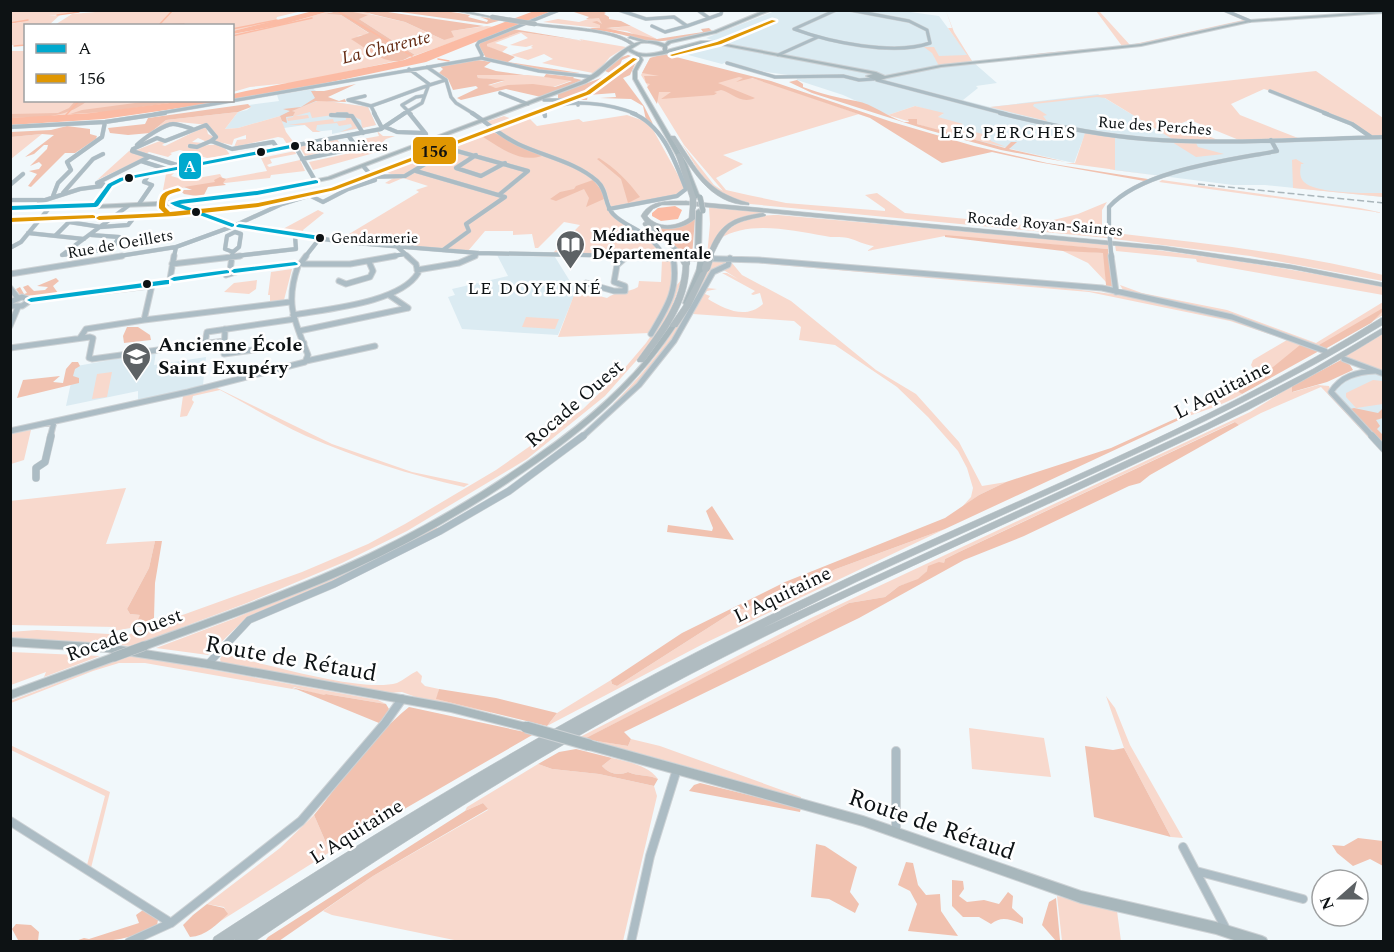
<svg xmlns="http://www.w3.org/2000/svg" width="1394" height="952" font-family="Spectral,serif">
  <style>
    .built { fill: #dbebf2 }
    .green { fill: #f8d9cd }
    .forest { fill: #f1c2b0 }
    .water { fill: #fbbba4 }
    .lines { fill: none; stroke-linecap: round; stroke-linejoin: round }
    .stream { stroke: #fbbba4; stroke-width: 1.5 }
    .minor-far4-casing { stroke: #cdd2d5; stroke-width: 4 }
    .minor-far3-casing { stroke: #cdd2d5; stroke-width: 4.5 }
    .minor-far2-casing { stroke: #cdd2d5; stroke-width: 7 }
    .minor-far1-casing { stroke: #cdd2d5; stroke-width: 8 }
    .minor-casing { stroke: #cdd2d5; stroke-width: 10 }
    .major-casing { stroke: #cdd2d5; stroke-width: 2 }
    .highway-casing { stroke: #cdd2d5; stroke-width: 1 }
    .minor-far4 { stroke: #acbcc4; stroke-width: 3 }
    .minor-far3 { stroke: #acbcc4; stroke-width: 4 }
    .minor-far2 { stroke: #acbcc4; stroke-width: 5 }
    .minor-far1 { stroke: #acbcc4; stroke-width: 7 }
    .minor { stroke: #acbcc4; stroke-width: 8 }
    .major { fill: #a8b7bc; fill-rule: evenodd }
    .highway { fill: #b0bcc1; fill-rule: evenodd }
    .rail { stroke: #aab6bb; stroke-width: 1.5; stroke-dasharray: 7 3; stroke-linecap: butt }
    .minor-bridge-casing { stroke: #cdd2d5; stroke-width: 4.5; stroke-linecap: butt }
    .major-bridge-far3-casing { stroke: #cdd2d5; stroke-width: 6; stroke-linecap: butt }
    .major-bridge-far2-casing { stroke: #cdd2d5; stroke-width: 8; stroke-linecap: butt }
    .major-bridge-far1-casing { stroke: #cdd2d5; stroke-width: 10; stroke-linecap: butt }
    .major-bridge-casing { stroke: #cdd2d5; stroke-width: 13; stroke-linecap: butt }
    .highway-bridge-far2-casing { stroke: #cdd2d5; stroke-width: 5; stroke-linecap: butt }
    .highway-bridge-far1-casing { stroke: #cdd2d5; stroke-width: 7; stroke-linecap: butt }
    .highway-bridge-casing { stroke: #cdd2d5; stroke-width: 9; stroke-linecap: butt }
    .minor-bridge { stroke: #acbcc4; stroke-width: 4 }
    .major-bridge-far3 { stroke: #a8b7bc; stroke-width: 5 }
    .major-bridge-far2 { stroke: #a8b7bc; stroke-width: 7 }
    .major-bridge-far1 { stroke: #a8b7bc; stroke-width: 9 }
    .major-bridge { stroke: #a8b7bc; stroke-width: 11 }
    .highway-bridge-far2 { stroke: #b0bcc1; stroke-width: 4.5 }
    .highway-bridge-far1 { stroke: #b0bcc1; stroke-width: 6 }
    .highway-bridge { stroke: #b0bcc1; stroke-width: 8 }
    .bus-1-casing { stroke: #fff; stroke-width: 5 }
    .bus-2-casing { stroke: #fff; stroke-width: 5 }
    .bus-1 { fill: #00a9ce; fill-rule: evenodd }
    .bus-2 { fill: #e09702; fill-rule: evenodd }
    .bus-dot { fill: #0d1214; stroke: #fff; stroke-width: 2 }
    .labels { text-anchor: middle; stroke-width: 5; stroke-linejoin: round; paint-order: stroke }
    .far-bus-label { font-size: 15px; fill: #0d1214; stroke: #fff; text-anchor: start }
    .far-street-label { font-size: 16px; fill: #0d1214; stroke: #fff }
    .far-poi-label { font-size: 16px; font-weight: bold; fill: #0d1214; stroke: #fff; text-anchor: start }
    .far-water-label { font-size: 18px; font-style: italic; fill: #632911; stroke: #fff }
    .far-neighbourhood-label { font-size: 18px; letter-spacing: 1.5px; fill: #0d1214; stroke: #fff }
    .poi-label { font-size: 20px; font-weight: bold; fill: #0d1214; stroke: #fff; text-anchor: start }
    .street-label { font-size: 20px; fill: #0d1214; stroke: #fff }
    .near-street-label { font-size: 24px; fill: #0d1214; stroke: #fff }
    .line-badge { stroke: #fff; stroke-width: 2 }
    .badge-label { font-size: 16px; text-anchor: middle; font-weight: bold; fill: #fff }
    .pale-badge-label { font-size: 16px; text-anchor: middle; font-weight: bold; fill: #111 }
  </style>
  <rect width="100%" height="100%" fill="#f1f8fb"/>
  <path class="built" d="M896,10L939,16L973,62L997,83L976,86L978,88L963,100L990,107L1098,94L1176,141L1383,138V197L1265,185H1233L1114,170L1085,134L1074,163L979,142L937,117L943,114L915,106L888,115L843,95L797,80L796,76L766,72L727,62L722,64L677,52L696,44L711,43L712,40L706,38L775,11Z
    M313,89L318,92L320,100L368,107L376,125L332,134V130L313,132L305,125L284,128L280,116L238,128L225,129L238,112L247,110L251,107L249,105L279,101L277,95Z
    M497,255L555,257L576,291L558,335L462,329L448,297L455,295L452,289L508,276Z
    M156,352L154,365L206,357L203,385L138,402V391L66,406L72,378L71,367Z
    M1358,371H1375L1383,376V449L1331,392L1335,385Z"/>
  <path class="green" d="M173,10L302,11L277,17L276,20H278L317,11L233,31L232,26H53L72,14L107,11Z
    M11,11H82L48,16L60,15L49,25L26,26L25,46L11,45L10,24L21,22L11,23Z
    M330,11H335L325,14L341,15L370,34L357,36L407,56L415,55L348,12L342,11H367L369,14L405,22L444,40L450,31L487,26L495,27L405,59L299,82L250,87L233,92V34L281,25Z
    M946,11L954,32L972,61L978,62L1043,53L1122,46L1096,11H1099L1130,45L1243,20L1221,11L1247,21L1143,44L939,66L932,53L924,47H934L939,56L967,55L948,28H952Z
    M598,16L606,25H600L611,28L631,26L657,39L642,38L627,31L543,22L558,19L579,22Z
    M520,32L583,41L579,39L626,47L610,57L599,70L593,73L542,63L553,59L544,54L528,60L511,55L533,48L531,47L533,45L526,47L510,45L528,38L521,33L495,43L508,47L501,53L487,46V43Z
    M10,51H25L26,100L185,101L105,112L11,118Z
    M664,54L769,83L859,114L723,155L743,164L716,178L726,190L748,195L786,203L885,211V209L865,195L877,193L905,213L967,219V221L1039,226L1037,224L1078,214L1107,202L1102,210V229L1100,231L1054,227L1106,234L1107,238L750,204L730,199L706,183L682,144L714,185L723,191L684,145L641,75L650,58Z
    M1316,71L1383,118V136L1371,137C1345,117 1294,99 1264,89L1231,104L1240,115L1298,138L1239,140L1190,120L1179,124L1218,140H1174L1105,98L1097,97L1034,104L1033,106L1047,115L1043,116L1047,121L990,107Z
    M482,73L485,75H528L573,80L539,92L526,91L527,86L496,88L487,86L504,81L478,78L477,75Z
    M320,100L368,107L376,125L362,128L361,120L347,113L312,118L310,112L295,116L308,115L309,118L288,121L287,118L293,117L294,112L291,111Z
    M915,106L944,113L938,117L963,124L958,128L987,135L991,141L1006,147L949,134L888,115Z
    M238,112L225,129L238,128L280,116L286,132L295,144L280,147L279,145L287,144L283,138L278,137L234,147L237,140L246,139V135L234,139L232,145L214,141L218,137L212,134L209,125L178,122L148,135L166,120Z
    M345,114L355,119L359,128L340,132L352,127L351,124L339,126L337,123L317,125L316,130L321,132H313L305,125H288L333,119L334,122L346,120Z
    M627,115L647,122L651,126L683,184L684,189C683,190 676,195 676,195C670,198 617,207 611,207L605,188L590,175L518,143L486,122L504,116L515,120L528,117L537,126L579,119L583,122Z
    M206,126L208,134L214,137L207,142L198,138L192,142L203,143L198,146L191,144L187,146C203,150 220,136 230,155L207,158L180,150L170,153L172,154L168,157L149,152L144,155L134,151L160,141L165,143L162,145L165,146Z
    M488,128C519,152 563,155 592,179C606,191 602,207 615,218C630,231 652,237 662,255L552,254L580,225L564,222L538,248H535L532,234L513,235V231H485L468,251L343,242L339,240L419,192L416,190L428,186L403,178L389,184L385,183L397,176L382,171L409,158L413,159Z
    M377,131L383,136H395L386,139L377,147L381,151L313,170L309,162L364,150L368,147L363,142L357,140L379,136Z
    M1085,133L1115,138V170L1161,176L1065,163H1075Z
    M42,134L11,159V137Z
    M337,139L343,149L305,156L299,146Z
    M1172,142L1196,143L1198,147L1224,154L1196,157Z
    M129,151L146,157L97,180Z
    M295,151L296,154L270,159L272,163L267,165L269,167L300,160L305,171L271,175L270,178L163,190L166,174L174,173L171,176L186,180L220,174L223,179L267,171L261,158Z
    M1296,159L1304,164H1301C1300,171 1299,177 1304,182C1316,194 1366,193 1383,193V197L1293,188L1292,160Z
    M1162,180L1360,208L1383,213L1159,182Z
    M709,207L761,212L762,213C747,219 728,218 718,234C713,241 711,250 707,256L710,224Z
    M318,210L324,213L303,230L304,234L281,230Z
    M778,215L1108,244V249L945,236L867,251L874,246C864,245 857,240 848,238C840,236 832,238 825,236C790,230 749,220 719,239C736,219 753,215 778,215Z
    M1113,231L1115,233C1201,243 1291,252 1383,275V281L1250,256L1114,239Z
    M1115,245C1205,256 1295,268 1383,287V295L1197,262L1196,259L1116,251Z
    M1065,250L1104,253L1106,282L1088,263L1063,251Z
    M711,259L725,260L728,263L713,270L676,334L658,359L621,401L613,404C659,358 685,319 711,259Z
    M662,260H670C679,286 663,312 649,333L558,337L576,290L607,298C616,291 628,293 638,287L639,281L661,282Z
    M734,261L1042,285L1128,296L1225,316L1318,350L1267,372L1238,391L1242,394C1223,405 1202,411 1181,419L1177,418L1220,399L1257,375L1251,365L1253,360L1287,340L1230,321L1089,292Z
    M732,263L742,275L791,301L876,370L916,394L959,442L982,486L1006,482L979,495L962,507L971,497L973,488L967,468L958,451L928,417L897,387L835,345L799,340L801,327L794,321L693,314L707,288L717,289L707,291L705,294L710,296L708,299C725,309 745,320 763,304L760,293L753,295L751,294L755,291L722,273H716H727L738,279L722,269Z
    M292,269L284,300L270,301V295H268L271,272Z
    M682,279L668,318L651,344L605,396L527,459L407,531L342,563L247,603L132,646L11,638L10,632L37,630L127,635L302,572L368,544L405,524L496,470L583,409L623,370L646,343L663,318L671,303L676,286Z
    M257,280L256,289L249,294L224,292L234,283Z
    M1120,285L1142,293L1227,310L1316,343L1383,302V315L1325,349L1232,315L1123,290Z
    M526,317L559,319L555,329L522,327Z
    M1383,334V373L1344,357L1345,356Z
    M112,372L107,397L92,399L97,374Z
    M1373,380L1383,381V404L1356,408L1346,397V393Z
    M1318,385L1329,386L1332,395L1383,450V453L1321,387L1261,413L1239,425L1235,422L1232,423L959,552L945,559L944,563L927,571L918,580L899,586L885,597L849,603L596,733L584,739L580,737L811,618L1250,412L1292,386L1293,392Z
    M217,388L332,444L412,472L469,484L464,487C410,475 357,458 306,436C277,423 249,405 220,390L193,396L192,400L194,402L187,416L180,417L183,396Z
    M31,430L24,460L11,464V434Z
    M126,488L106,544L155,541L149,568L127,609L130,614L140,615L150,621L183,610L147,625L114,631L116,627L11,625L10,501Z
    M437,527L438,529L318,589L245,619L208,655L156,648L233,619L376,557Z
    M945,529L703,644L547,726L557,713L611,680L612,684L617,686L736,610L745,609L777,591L798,588L836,569Z
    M11,652L100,656L44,677L46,672L11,685Z
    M223,654C263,663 361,693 397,683C404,680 410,674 417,671L422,676L421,682L425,686L439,689L437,699L494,713L416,697L402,692L388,693L221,663L220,659Z
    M131,655L378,700L386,704L326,694L324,696L294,687L292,688L298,690L145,663H119L93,671L11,703L10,701Z
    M1106,696L1115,708L1130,745L1183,838L1171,837L1124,748Z
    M969,728L1044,738L1051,777L972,769Z
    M631,739L660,746L801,797V800L718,775L598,742V741L628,746Z
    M10,745L110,792L91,868L87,865L105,796L11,750Z
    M612,758C628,762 648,765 658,779C648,774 639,777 628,772C619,776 609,774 602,766Z
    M538,764L552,769L599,774L654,786L657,796L623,941H459L332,915L323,911L373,876L488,810L483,803L465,811L467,807Z
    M314,815L330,852L219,922L227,913L224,907L207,904L280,848Z
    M1057,896L1117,911L1121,941H1062Z"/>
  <path class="forest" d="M343,10L368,15L359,19L415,55C407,56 407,60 399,61C382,63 366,48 351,39L369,33L341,15L324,14Z
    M359,11H381L484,26L451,31L454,37L444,40L405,22Z
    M393,11C419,11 445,9 470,15L468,17L487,22L488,20L480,17L502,20L487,24Z
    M571,11H602L606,13L604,14L609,17V19L621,21L631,26L606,28L657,39L703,32L701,29L709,28L712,31C694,37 661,44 643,40C623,35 609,31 588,28H600V25L592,22L597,21L602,24L599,18L586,19L589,17Z
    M513,29L584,41L520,32L487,44V46L515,57L508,62L580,73L546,72L486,58L479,46L480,43Z
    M664,54L771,81L892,122L974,146L1047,163L1154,180L1150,182L1038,162L992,152L942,163L870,118L752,78L736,82L743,78L739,77L718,83L755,98C740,105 730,91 721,90L714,92L717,93L714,95L661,99L671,92H659L657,104L647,87L650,84L646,83L644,76H659L642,73L650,58Z
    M628,55L631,56L622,60L620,65L631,59L636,62L630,75L623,78L644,106L653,124L646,120L643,106L631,99L600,98L616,97L615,93L588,95L587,100H558V94L560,93L612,74L605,71L616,59Z
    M478,60L491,62L484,67L496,71L524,75H477L478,78L505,80L488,85L496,88L508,85L533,84L555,87L572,81L544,77L546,74L574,77L573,78L582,80L541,97L506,89L461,100L457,98L478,88L476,86L453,90L448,79L439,73L443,69L438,65Z
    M797,80L803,84V87C822,94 838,98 856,101C873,104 888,117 904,122H909L908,119H917V124L1005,148L1011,142H1017L1009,149L1066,162L1001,150L928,130L812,93L789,82Z
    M356,84L328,97L339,101L345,99L346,102L316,101L292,111L295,112L293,116L286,117L287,123L282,121L280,116L290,111L283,109L301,107L315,98L311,91H324Z
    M75,101H87C65,119 38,117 11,118L10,114L58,113L69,108Z
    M150,101H185L105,112L70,114L82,110Z
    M248,104L251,107L238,112L166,120L150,133L128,135L110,133L108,128L145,124L148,118Z
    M67,126L90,129V134L97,136L96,139L75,153H65L31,187L28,186L37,174L29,171L39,169L42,165L39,162L30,166L47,149L48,145H44L34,154L25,157L54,135L42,134L11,137V132L51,130Z
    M491,131L542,156C520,163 502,149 483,137Z
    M599,158C615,168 628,181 640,197L628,203L621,179L597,159Z
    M220,177L226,179L223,183L226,185L208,187L203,197L184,194L180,190H192L184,187L215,182L214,180Z
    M593,180L604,193V199L586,207L589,198L584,189L556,201L550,199L560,192L574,189L576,186Z
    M695,219L692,256H684L646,222L664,227Z
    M945,235L1108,249L1112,286L1086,285H1106L1103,253L1063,251L945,237Z
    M56,278L59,281L53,286L58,293C45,300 33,295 20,295L16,289L20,287L24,294L27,293L23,287L28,285L34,291L45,290L48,287L37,286Z
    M1383,308V311L1371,323L1325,349L1319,345Z
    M127,327H138L150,335L151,340L124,343L123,336Z
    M1300,345L1319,351L1242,394L1237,391L1267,372Z
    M1341,360L1350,365L1353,370L1327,382L1292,392V386Z
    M72,362H78L80,366L75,369L73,376L79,378V383L17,398L23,380L60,376L53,382L63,383L66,369Z
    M1354,408L1378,413L1383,408V418L1376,420L1380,426L1377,429L1383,435V444L1350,409Z
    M1177,418L1181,419L945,529L836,569L798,588L777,591L745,609L736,610L617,686L612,684L611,680L682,633L785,582L945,518L979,495L1006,482L1111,448Z
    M1235,422L1239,425L1150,475L1140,483L1129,486L1024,536L964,560L859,618L624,732L631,739L628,746L584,739L849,603L885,597L899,586L918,579L927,571L928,566L939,562L944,563L945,559L959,552Z
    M712,506L734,540L667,532L668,525L712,531L713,528L706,511Z
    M155,541H162L155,583L154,618L140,627L137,622L140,615L130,614L127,609L149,568Z
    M291,687L324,695L326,694L386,704L389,709L385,718L379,723Z
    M439,689L496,698L557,713L547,726L436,699Z
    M409,707L534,734L330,852L314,815C344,778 372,737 409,707Z
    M1085,746L1113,750L1124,748L1171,837L1094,817Z
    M576,749L612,758L602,766C609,774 619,776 628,772C639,777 648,774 658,779L654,786L599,774L552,769L538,764L559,752Z
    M700,783L801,808L800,812L689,791L694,785Z
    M483,803L488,809L373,876L279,941H265L268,937L465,811Z
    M1358,838L1383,841V866L1370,859L1353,866L1337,853L1332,845L1344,846Z
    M816,844L825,846L857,867L850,892L859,904L855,913L829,899L811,897Z
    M906,862L913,863L918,885L926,895L940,894L941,911L958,936L908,931L917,904L910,891L898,885Z
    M952,880L963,881L964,889L959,896L967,902L984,900L999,904L1008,892L1013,896L1012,908L1023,918V924C1011,920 1002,915 991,924L979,917H963L952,906Z
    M1056,898L1060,940L1059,941H1056L1042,925L1049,902Z
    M207,904L224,908L228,914C217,924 206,936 190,937L183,925L193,915Z
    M143,910L158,920L157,925C128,942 106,941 73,942L84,938L89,939L139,923L136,915Z
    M16,924L31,925L39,932L38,941H16L18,940L12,929Z"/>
  <path class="water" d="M317,10L330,11L281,25L233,34V31Z
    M534,11H552L426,62L298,89L233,100V94L246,91L404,60Z
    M185,101H228L104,119L11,125L10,118L91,113Z
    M675,206L682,210L678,219L661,221L652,216V213L658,208Z"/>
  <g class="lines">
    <path class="stream" d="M336,10L412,56
      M57,15L79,12
      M10,23L28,20
      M158,25L184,24
      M159,25L173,10
      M232,29L277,20
      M592,29L618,32
      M232,36L312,18
      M14,46L26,45
      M438,59L449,61
      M66,115L80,100"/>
    <defs>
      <path id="minor-far4" d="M619,10L646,19L674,17L687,26L665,32L652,26
        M836,10L794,29C829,42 894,56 930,43L927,30L909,21L850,10
        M1224,10L1250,21
        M699,11L709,18
        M687,26L721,14L722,10
        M778,55L818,37
        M481,58L482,55L477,45L479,42L559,10
        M727,63L775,77L843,76L859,80L874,79
        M427,67L446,80L451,97L456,103L474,114
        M409,69L429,84
        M877,80L1006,114
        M1270,91L1328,114
        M500,93L528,104
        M365,96L348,100L371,106L375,114
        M544,100H577L578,105
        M371,106C396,98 420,87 446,80
        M155,114L481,58L539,71L593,77
        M337,114H347
        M403,114L408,111L402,105L416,97L423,96
        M411,114L408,111L422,103L429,84
        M545,114L544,111C569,97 611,104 636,114"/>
      <path id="minor-far3" d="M374,113L382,128
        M409,113L426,134V143
        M472,113C488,123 499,135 518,144C543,156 576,162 597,181C608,191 604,204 613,214C623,225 640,229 651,240C657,245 662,252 666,257
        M544,113L545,116
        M1000,113C1048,125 1096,135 1145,139C1224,145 1304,139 1384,137
        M1324,113L1352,124L1371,137
        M331,115L352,116L363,133
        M10,127L105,122L165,113
        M385,127L397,132L424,133
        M137,145C144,138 165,124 173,124C179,124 186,127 192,129
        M190,146L197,147L211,141L232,149L273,142L278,149
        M295,146L316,182
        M133,149L157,138L165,141L206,125L216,137L211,141
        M133,149L132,151L180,166
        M476,155L456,168L481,176L505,163
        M302,159L357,148L348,135
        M141,161L166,169
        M214,161L381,129L405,113
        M416,171L505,197L466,224L469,231L443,250
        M369,177L405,176L435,158L457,151L528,171L500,194
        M103,184L97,183L149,157
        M10,185L23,174
        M63,193L93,159L103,154
        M309,195L323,202L348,189L375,180
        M53,196L58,183L71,170L67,162L102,137L105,122
        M10,200H43
        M39,202L80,189L110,185
        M139,204L152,185L144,182L149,174
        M176,204L232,225
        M96,205L110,185L122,179L215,160
        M609,209L677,196L686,189C675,161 663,125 632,113
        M238,224L282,204L369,177L370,174L364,167
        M239,226L343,242L478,253L679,257
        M1109,229V207C1142,170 1230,160 1277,151L1271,140
        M28,233L84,239
        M91,235L119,237L111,251
        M55,236L69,222L101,227L128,225L132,220
        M395,245L409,257
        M10,248L21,242L50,207
        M111,249L62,255L128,206
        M233,252L225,249L227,236L235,232
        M1111,252L1112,257
        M113,257L176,247L231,227
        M174,257L176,247
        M227,257L296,249L295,236L298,235
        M232,257L233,252L239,247L241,234L235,232
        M305,257L320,238
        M387,257L405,254
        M473,257L478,253"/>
      <path id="minor-far2" d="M620,256L679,257
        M665,256L667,258
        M1111,256L1116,292
        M686,258L759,260L1102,288L1232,317L1325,351
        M301,263L306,256
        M172,264L240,256
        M303,264H350L395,256
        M417,270L459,263L475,256
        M228,271L236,272L226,275Z
        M230,271L232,256
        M234,271L295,264
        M10,274L122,256
        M170,279L174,256
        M174,279L227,272
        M339,281L346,284L370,277L373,271L369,262
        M586,283L614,291H625V286L614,282L617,265L625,258
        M149,285L166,282
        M10,288L18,298
        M389,295L408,308
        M31,300L149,286
        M10,302L22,297L31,300L22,306H10
        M293,315C326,309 400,303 418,273L416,264L407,256
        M144,320L290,302
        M10,326L18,307
        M225,329L224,354L304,343
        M299,331L408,308
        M651,334C667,307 679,290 673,257
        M80,338L86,329L144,320L152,285
        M205,343L207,332L295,319
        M10,348L90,337L93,338L89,358L92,359L224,341
        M1344,359L1384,374
        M306,361L375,346
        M10,431L188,392L305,362L308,355C294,320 285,303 298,266
        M50,438L54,422
        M581,438L639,385L674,341L713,272L728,265L730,258
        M1374,438L1331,392C1341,376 1357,372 1375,371"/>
      <path id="minor-far1" d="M1372,436L1384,449
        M36,478V468L45,462L51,436
        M208,664L249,620L334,584L440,531L509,491L583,436"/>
      <path id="minor" d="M896,751V833
        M10,821L171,923
        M1183,847L1227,931
        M1196,871L1303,899
        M129,942L171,923L301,821L385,723L402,699
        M631,942L650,856L677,769"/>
      <path id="major" d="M765,10H772L716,33L671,43L667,46V50L701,41H710L876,72L885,76L941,65L1141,44L1250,20L1384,11V13L1250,22L1141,46L941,67L887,78L877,81L866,76L873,74L710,43C687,45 665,58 641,56L643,60L637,71V79L687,164L700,197L697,199L694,197L681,164L633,79V71L639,60L636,55L628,51L598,76L586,83L331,179L257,195L173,205L98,208L95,206L10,210V206L93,203L96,205L176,201L257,191L328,177L582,81C612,65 628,30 665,44L668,41L714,31ZM641,43C649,42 656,44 663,47V51C651,54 641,56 631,49Z
        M699,209L702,211L701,254L698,256L695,254L696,211Z
        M700,267L703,269L689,303L688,304H684L683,303L697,269Z
        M677,318L680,320C639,384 588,428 525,471C469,510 409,544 347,572C282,601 214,624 147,649L144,650L141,649L139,646L141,643C207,619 275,596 340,567C402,540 462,506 518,468C565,437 610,402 646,359C656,346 665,332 675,319Z
        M10,638L107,644L208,660L451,704L526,723L530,724L531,727L530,730L526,731L451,712L208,668L107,652L10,646Z
        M114,653L117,654L119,657L117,660L10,699V691Z
        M589,740L863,816L1081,891L1216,922L1262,936L1266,938L1268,942H1240L1216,934L1081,903L863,826L589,750L585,748L584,745L585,742Z"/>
      <path id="highway" d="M450,10H462L494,17L492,18Z
        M535,23C561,27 616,27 635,44L631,45C610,29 560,30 533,25Z
        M630,36L648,41V42L646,43L628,38Z
        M671,136H675C699,171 705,191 749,203V205C709,205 690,166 670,137Z
        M679,153L682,155L696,198L695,199L690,198L676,155Z
        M686,201L1163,246L1292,265L1384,283V287L1292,269L1163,250L695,206V219C683,229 667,231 652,226L683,253L684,254L681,256L643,225V223L645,222L641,216C650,199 669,201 686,201ZM662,205H692L690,207L689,218C676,227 658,229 647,216L653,209Z
        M763,213L766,215L765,216C731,223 728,224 713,255H709L708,254C719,224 732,217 763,213Z
        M686,261L689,263C690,302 666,332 644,362H638L637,360C659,330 682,302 683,263Z
        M706,266L709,268L691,306L677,327H671L670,325L683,306L703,268Z
        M1381,318H1384V324C1293,380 1197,426 1101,470C1019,508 937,544 856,582L763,628L1206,424L1313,369L1384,327V333C1339,361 1294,386 1248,410C1071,497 889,572 714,662C554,744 403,841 254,942H234L235,939L232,942H212L214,937C406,812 601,695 808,597C999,505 1201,431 1381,318Z"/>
    </defs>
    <use href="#minor-far4" class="minor-far4-casing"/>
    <use href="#minor-far3" class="minor-far3-casing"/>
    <use href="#minor-far2" class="minor-far2-casing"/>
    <use href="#minor-far1" class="minor-far1-casing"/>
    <use href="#minor" class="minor-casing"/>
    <use href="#major" class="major-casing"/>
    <use href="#highway" class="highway-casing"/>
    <use href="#minor-far4" class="minor-far4"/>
    <use href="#minor-far3" class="minor-far3"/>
    <use href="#minor-far2" class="minor-far2"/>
    <use href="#minor-far1" class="minor-far1"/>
    <use href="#minor" class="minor"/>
    <use href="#major" class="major"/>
    <use href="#highway" class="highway"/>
    <path class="rail" d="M1198,184L1384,203"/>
    <defs>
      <path id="minor-bridge" d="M1109,229L1111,252"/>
      <path id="major-bridge-far3" d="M700,197L703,211
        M702,257V254"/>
      <path id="major-bridge-far2" d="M700,269L702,256"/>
      <path id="major-bridge-far1" d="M114,657L144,646"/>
      <path id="major-bridge" d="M526,727L589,745"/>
      <path id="highway-bridge-far2" d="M492,17L535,24"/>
      <path id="highway-bridge-far1" d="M693,198V207
        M681,254L683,257
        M710,257L711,254"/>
      <path id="highway-bridge" d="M682,256L686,263
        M706,268L710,256"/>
    </defs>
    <use href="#minor-bridge" class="minor-bridge-casing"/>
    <use href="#major-bridge-far3" class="major-bridge-far3-casing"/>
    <use href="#major-bridge-far2" class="major-bridge-far2-casing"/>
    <use href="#major-bridge-far1" class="major-bridge-far1-casing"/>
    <use href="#major-bridge" class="major-bridge-casing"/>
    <use href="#highway-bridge-far2" class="highway-bridge-far2-casing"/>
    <use href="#highway-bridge-far1" class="highway-bridge-far1-casing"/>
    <use href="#highway-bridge" class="highway-bridge-casing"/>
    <use href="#minor-bridge" class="minor-bridge"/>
    <use href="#major-bridge-far3" class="major-bridge-far3"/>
    <use href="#major-bridge-far2" class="major-bridge-far2"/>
    <use href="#major-bridge-far1" class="major-bridge-far1"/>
    <use href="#major-bridge" class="major-bridge"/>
    <use href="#highway-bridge-far2" class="highway-bridge-far2"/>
    <use href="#highway-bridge-far1" class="highway-bridge-far1"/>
    <use href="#highway-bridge" class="highway-bridge"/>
    <defs>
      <path id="bus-1" d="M295,144L298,146L297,147L124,180L112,186L98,206L96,207L10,210V206L94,203L108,184L120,178Z
        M316,180L318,181V183L257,195L180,204L234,224V226L232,227L175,206L170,203L180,200L257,191Z
        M239,224L320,236L323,238L320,240L237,227L236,226Z
        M295,262L298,264L297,265L234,273L231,271L234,269Z
        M227,270L229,271V273L174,281L170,279L174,277Z
        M166,280H169V284L31,302L27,300L31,298Z"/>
      <path id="bus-2" d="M772,20L776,21L721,44L672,56L670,55L717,42Z
        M633,58L637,59L590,94L335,190L258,207L175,216L99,220L96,218L99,216L164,213L159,208C159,192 164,192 178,188L181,190L180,191C169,194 165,194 165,207L170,212L258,203L331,188L586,92Z
        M93,215L95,216V218L10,222V218Z"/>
    </defs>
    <use href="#bus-1" class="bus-1-casing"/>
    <use href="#bus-2" class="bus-2-casing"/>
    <use href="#bus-1" class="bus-1"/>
    <use href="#bus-2" class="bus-2"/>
  </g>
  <defs>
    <symbol id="library-pin" viewBox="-11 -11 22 30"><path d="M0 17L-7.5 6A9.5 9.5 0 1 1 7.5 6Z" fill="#5d6265" stroke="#fff"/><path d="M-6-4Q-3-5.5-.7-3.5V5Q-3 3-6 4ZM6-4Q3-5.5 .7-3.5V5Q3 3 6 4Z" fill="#fff"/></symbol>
    <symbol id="school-pin" viewBox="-11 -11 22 30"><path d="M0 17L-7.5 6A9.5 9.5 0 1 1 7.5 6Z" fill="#5d6265" stroke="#fff"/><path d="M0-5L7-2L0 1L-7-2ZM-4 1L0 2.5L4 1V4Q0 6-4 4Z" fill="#fff"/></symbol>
  </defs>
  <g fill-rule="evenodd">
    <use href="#library-pin" x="554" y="228" width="33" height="45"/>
    <use href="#school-pin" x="120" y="340" width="33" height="45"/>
  </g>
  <g class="bus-dot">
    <circle cx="295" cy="146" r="5"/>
    <circle cx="261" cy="152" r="5"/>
    <circle cx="129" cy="178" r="5"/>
    <circle cx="196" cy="212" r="5"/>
    <circle cx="320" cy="238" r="5"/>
    <circle cx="147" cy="284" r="5"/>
  </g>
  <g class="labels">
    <g class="far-bus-label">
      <text x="306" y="151">Rabannières</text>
      <text x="331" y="243">Gendarmerie</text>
    </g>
    <g class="far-street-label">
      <text transform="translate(1155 125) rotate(4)" y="6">Rue des Perches</text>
      <text transform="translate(1045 223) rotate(5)" y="6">Rocade Royan-Saintes</text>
      <text transform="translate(120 243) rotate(-10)" y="6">Rue de Oeillets</text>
    </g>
    <g class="far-poi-label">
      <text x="592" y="241">Médiathèque<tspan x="592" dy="18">Départementale</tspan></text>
    </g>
    <g class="far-water-label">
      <text transform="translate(386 47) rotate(-14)" y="6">La Charente</text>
    </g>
    <g class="far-neighbourhood-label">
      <text x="1008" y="138">LES PERCHES</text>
      <text x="535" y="294">LE DOYENNÉ</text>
    </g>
    <g class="poi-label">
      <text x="158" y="351">Ancienne École<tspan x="158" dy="23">Saint Exupéry</tspan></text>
    </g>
    <g class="street-label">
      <text transform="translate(1222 389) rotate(-27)" y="7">L'Aquitaine</text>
      <text transform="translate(574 403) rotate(-41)" y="7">Rocade Ouest</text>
      <text transform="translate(782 594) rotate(-26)" y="7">L'Aquitaine</text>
      <text transform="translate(124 634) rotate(-20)" y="7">Rocade Ouest</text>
      <text transform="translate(356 831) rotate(-32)" y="7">L'Aquitaine</text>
    </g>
    <g class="near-street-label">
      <text transform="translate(291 658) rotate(10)" y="8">Route de Rétaud</text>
      <text transform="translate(932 824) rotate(19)" y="8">Route de Rétaud</text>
    </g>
  </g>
  <g class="line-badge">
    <rect x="412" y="136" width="45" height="29" rx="6" fill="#e09702"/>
    <rect x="178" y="152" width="24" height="28" rx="6" fill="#00a9ce"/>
  </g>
  <g class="badge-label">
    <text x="190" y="172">A</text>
  </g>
  <g class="pale-badge-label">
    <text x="434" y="157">156</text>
  </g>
  <rect width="1394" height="952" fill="none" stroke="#0d1214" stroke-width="24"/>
  <rect x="24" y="24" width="210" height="78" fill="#ffffff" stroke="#9ea0a1" stroke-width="1.5"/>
  <rect x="36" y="44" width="30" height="9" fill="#00a9ce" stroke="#9ea0a1" stroke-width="1.5"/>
  <text x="78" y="54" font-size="18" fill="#0d1214">A</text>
  <rect x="36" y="74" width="30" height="9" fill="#e09702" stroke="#9ea0a1" stroke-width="1.5"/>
  <text x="78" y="84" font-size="18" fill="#0d1214">156</text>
  <g transform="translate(1340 898) rotate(249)"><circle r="28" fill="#ffffff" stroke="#9ea0a1" stroke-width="1.5"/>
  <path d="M0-4.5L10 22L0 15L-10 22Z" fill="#5d6265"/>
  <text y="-9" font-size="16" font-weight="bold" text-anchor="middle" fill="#0d1214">N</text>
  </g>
</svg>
